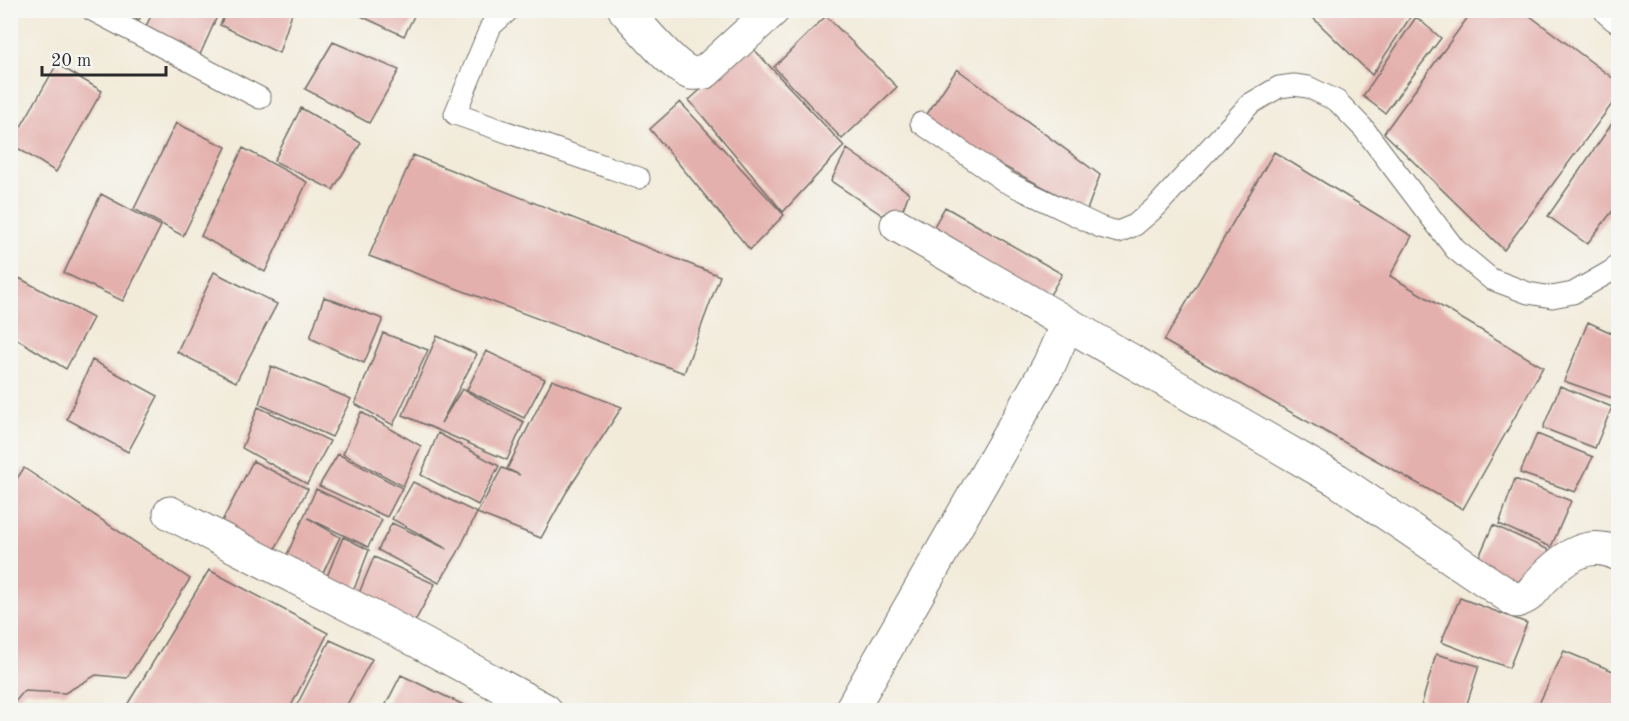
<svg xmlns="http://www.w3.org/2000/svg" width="1629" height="721" font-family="'Old Standard TT',serif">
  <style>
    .building { fill: #e4b0ad }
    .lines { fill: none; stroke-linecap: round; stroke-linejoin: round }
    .lane-casing { stroke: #716e68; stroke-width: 23 }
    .street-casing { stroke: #716e68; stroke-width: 35 }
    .lane { stroke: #fff; stroke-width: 21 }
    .street { stroke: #fff; stroke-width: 33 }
  </style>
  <rect width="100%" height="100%" fill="#f6f6f2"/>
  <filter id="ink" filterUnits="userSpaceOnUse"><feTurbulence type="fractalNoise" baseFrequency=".0167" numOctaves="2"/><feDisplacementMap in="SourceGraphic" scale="12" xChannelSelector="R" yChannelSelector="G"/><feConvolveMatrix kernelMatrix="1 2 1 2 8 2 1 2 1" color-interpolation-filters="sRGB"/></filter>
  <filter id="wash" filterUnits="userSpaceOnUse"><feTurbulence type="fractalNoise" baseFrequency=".008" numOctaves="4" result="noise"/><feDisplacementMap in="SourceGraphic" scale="24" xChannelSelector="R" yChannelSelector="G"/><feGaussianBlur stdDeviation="1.35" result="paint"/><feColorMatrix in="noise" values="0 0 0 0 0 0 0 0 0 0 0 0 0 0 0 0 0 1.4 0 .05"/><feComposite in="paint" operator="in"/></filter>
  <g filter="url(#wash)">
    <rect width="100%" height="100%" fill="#f2ebda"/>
    <g id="blocks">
      <path class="building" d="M120,10H144L139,20Z
        M154,10H220L199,57L145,28Z
        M227,10H293L279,53L220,25Z
        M348,10H417L404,36Z
        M1305,10H1415L1372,75Z
        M1473,10H1522L1618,82V96L1504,250L1384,133Z
        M826,16L897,87L842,139L774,67Z
        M1416,17L1441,38L1385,113L1363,96Z
        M333,42L399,70L369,123L305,89Z
        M750,45L844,146L783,212L689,100Z
        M57,64L102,91L56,172L11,144Z
        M957,69L1100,175L1087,210L921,123Z
        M680,102L784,215L750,250L650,129Z
        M301,108L361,143L333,190L274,161Z
        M1618,115V204L1587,244L1548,216Z
        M176,123L226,147L183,236L134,209Z
        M243,148L307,182L265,272L201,236Z
        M847,149L909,193L897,225L831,181Z
        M1274,152L1412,236L1390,276L1543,367L1463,509L1164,341Z
        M413,155L720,276L684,373L369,256Z
        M101,194L161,226L123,301L64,273Z
        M945,207L1062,274L1043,307L928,237Z
        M10,267L17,271L10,282Z
        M214,272L277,304L236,382L177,352Z
        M19,278L93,318L66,369L10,335V297Z
        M324,297L383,319L364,363L310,338Z
        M1588,322L1618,336V400L1564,381Z
        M383,333L428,350L393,425L355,404Z
        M437,336L477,354L441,423L462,389L524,422L507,460L403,415Z
        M486,351L545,379L524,418L467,390Z
        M92,360L158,396L128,452L67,419Z
        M271,366L351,399L332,437L259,404Z
        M552,380L622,407L566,493L541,538L477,513L457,554L439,583L378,550L392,523L447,549L392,519L413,482L477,513L502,468L520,475L507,469Z
        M1560,386L1612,407L1595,448L1543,428Z
        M258,407L330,441L307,484L242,448Z
        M361,412L421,446L403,486L343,454Z
        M438,433L499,466L478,505L421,475Z
        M1537,434L1593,457L1575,492L1520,473Z
        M338,454L402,488L387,517L319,486Z
        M253,461L308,489L271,556L219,527Z
        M24,468L190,579L127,678L96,675L65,693L24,691L10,708V489Z
        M1515,479L1571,501L1551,547L1499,524Z
        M316,489L382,520L368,547L308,518L340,537L321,577L286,557Z
        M1493,525L1551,551L1533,593L1475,566Z
        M343,537L369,550L351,597L324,584Z
        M374,557L435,584L412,627L357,598Z
        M209,570L328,633L289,710H124Z
        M1460,598L1527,623L1509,668L1441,642Z
        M330,640L372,659L344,710H303L296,707Z
        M1564,651L1618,673V710H1536Z
        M1436,654L1479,666L1465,710H1420Z
        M401,675L474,710H383Z"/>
    </g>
  </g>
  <g filter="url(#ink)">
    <use href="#blocks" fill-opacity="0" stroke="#716e68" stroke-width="1.5"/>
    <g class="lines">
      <defs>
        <path id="lane" d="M92,10L260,98
          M509,10L491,26L455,114L639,178
          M921,123L1006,182L1100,227L1118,232L1135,225L1157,206L1250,104L1279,87L1294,85L1308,87L1337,101L1364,129L1455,249L1491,279L1528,293L1552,297L1573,293L1613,270L1618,264"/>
        <path id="street" d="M625,10C638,24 675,69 691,73C696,74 700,73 705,72L773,10
          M1611,10L1618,16
          M897,225L1337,480L1516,601C1533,596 1532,590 1544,578C1565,557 1588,539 1618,554
          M170,513L386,624L545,710
          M851,710L1049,365L1067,324"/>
      </defs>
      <use href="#lane" class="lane-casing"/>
      <use href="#street" class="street-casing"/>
      <use href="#lane" class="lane"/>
      <use href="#street" class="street"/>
    </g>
  </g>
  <rect width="1629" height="721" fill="none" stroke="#f6f6f2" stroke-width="36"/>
  <path d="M42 66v9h124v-9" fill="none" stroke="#2b2b2b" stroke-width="3"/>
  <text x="51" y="66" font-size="18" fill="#2b2b2b" stroke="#f6f6f2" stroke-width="4.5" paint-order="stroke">20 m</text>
</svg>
